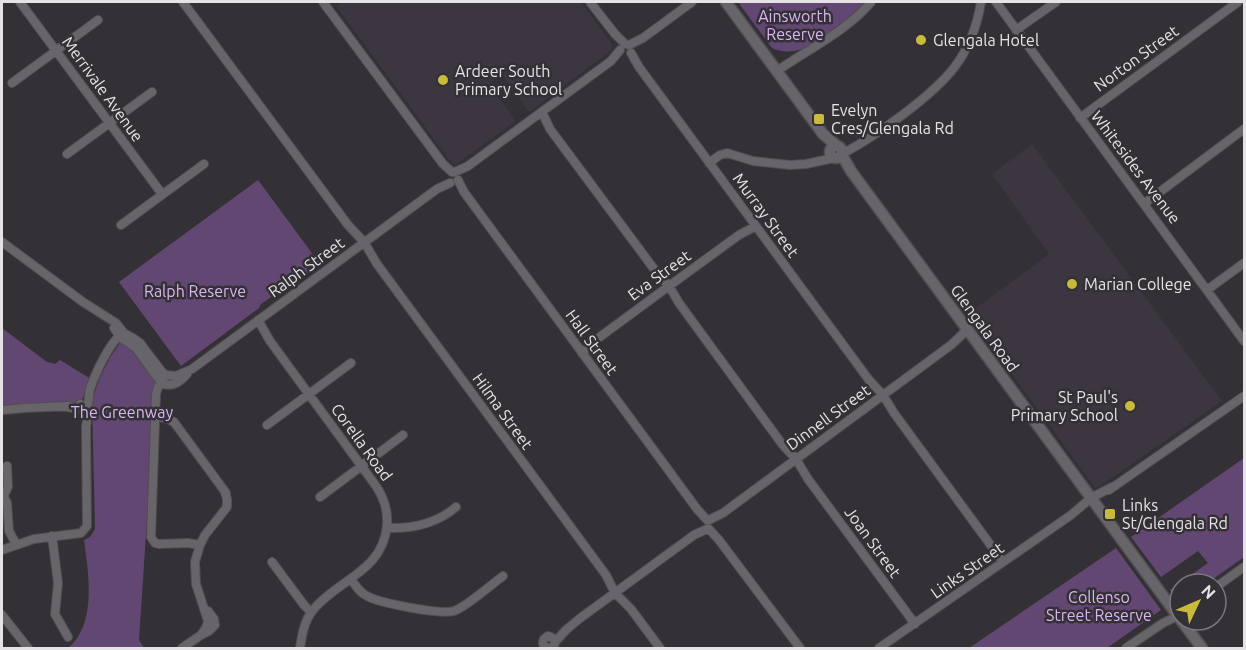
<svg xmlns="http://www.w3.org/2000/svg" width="1246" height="650" font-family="Ubuntu,sans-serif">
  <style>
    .built { fill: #3c3640 }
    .green { fill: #634773 }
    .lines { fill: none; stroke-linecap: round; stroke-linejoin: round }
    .minor-casing { stroke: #504e51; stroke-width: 10 }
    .tertiary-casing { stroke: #504e51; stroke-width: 13 }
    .minor { stroke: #68656a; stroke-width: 8 }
    .tertiary { stroke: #68656a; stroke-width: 10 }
    .poi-dot { fill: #c9ba3a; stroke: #333135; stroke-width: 2 }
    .labels { text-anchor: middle; stroke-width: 5; stroke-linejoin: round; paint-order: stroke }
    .park-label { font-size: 16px; fill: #dbb5f2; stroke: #333135 }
    .poi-label { font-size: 16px; fill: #e5e3e6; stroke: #333135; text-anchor: start }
    .street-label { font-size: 16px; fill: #e5e3e6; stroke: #333135 }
  </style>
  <rect width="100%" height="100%" fill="#333135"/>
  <path class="built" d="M342,2H581L612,44V50L529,112L502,75L489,84L516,121L454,166L336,6Z
    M1032,144L1222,401L1096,489L968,314L1049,254L992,174Z"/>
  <path class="green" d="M738,2H867C856,14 842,22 829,32C822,38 814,45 805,48C794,52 782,53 772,48Z
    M258,180L320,264L307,274H304L261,304L259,308L181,366L119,282Z
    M2,328L47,362L55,364L60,360L91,379L82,400L73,404L2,405Z
    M122,340L147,367L156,382L139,640L144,648H68C71,645 75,642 77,638C95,612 88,569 84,540L90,537L95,529L92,400L100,377L111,356Z
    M1244,458V557L1206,584H1180L1179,602L1170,590L1208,563L1198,551L1161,577L1131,537Z
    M1116,548L1161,610L1107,648H969Z"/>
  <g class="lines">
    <defs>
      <path id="minor" d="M20,2L162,194
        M183,2L348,225L364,242L377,264L606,575L615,593L631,609L660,648
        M323,2L443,164L452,172
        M590,2L615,34L625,44
        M996,2L1244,341
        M1016,30L1056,2
        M629,45L643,38L692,2
        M631,53L639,67L869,380L883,395L894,413L1003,562
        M777,71C807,50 848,30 871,2
        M12,83L98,20
        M542,112L550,129L657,273L659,278
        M1080,118L1238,2
        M67,154L152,92
        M842,154C863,143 882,130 901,116C945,83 972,58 981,2
        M709,163L720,155L727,153L753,161L790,165L806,164L834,158
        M455,172L468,166L611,61L620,50
        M458,180L464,192L697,509L707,520
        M1145,203L1244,129
        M121,225L204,164
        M2,242L83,302L116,323L124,333L133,338L140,343L162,372L166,375
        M657,273L669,286L679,303L782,444L796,459L808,479L915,624
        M1207,290L1244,263
        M258,320L270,341L376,486C384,498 388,511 387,525C383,572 338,579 313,610C304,621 302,635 300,648
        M114,328L120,337L136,348L162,384C173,387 180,382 187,374
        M582,353L597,339L669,286L739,235L756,226
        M166,375L176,376L192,369L437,189L450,183
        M166,375L158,387L156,394L151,537L155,543L159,544L188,543L200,545
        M67,407L80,409L88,404C89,399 89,394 90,389C95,374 109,344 121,334
        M2,410L25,408L70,406
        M156,416L165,418L174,422L226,493
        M267,425L351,363
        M1109,490L1244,396
        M2,493L7,503L9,531L16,544
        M4,495L8,487L7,466
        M320,497L403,435
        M709,520L723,513L951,345L967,330
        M387,528C413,529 436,524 456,507
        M709,529L719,540L800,648
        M52,536L58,583L55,614L68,637
        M2,550L34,539L81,533L87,526L86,427C88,417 87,411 80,404
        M272,562L304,605L311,612
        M351,579C356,586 359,592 367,596C379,603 441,615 454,611C466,607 492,584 503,576
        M1216,587L1244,567
        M2,615L28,648
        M201,635L206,628L208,621L196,584L195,562L200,545L205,535L227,507V499L224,490
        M555,642L566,630L579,619L694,535L707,529
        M182,648L201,635L209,631L215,625L214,619L208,611
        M548,648C543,647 542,643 544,639L548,636L553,638L555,642L554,646L550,648
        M879,648L1071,515L1091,498L1112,487
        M1126,648L1163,623L1178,616"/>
      <path id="tertiary" d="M726,2L823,134L836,145
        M830 152a6 6 0 1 1 12 0a6 6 0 1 1-12 0Z
        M842,155L851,171L1180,619
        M1181,620L1202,648"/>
    </defs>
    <use href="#minor" class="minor-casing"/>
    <use href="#tertiary" class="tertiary-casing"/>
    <use href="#minor" class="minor"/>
    <use href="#tertiary" class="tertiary"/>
  </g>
  <g class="poi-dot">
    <circle cx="921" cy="40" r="6"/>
    <circle cx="443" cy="80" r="6"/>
    <rect x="813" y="113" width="12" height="12" rx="3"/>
    <circle cx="1072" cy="284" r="6"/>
    <circle cx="1130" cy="406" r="6"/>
    <rect x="1104" y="508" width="12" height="12" rx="3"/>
  </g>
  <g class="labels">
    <g class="park-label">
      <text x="795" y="22">Ainsworth<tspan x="795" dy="18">Reserve</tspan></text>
      <text x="195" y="297">Ralph Reserve</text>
      <text x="122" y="418">The Greenway</text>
      <text x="1099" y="603">Collenso<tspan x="1099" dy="18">Street Reserve</tspan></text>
    </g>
    <g class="poi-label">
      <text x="933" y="46">Glengala Hotel</text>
      <text x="455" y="77">Ardeer South<tspan x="455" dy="18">Primary School</tspan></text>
      <text x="831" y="116">Evelyn<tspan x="831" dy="18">Cres/Glengala Rd</tspan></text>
      <text x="1084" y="290">Marian College</text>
      <text x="1118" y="403" text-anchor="end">St Paul's<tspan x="1118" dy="18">Primary School</tspan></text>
      <text x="1122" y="511">Links<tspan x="1122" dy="18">St/Glengala Rd</tspan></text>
    </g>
    <g class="street-label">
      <text transform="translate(1136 58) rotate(-36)" y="6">Norton Street</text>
      <text transform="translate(103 89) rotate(54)" y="6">Merrivale Avenue</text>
      <text transform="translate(1136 167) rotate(53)" y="6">Whitesides Avenue</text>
      <text transform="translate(766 215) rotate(54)" y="6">Murray Street</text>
      <text transform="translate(306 267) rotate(-36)" y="6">Ralph Street</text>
      <text transform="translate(659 275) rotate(-36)" y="6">Eva Street</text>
      <text transform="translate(985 328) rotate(54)" y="6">Glengala Road</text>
      <text transform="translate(592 342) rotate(54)" y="6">Hall Street</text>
      <text transform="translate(503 411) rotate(54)" y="6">Hilma Street</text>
      <text transform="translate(828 417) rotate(-36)" y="6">Dinnell Street</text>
      <text transform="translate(362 442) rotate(54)" y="6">Corella Road</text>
      <text transform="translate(873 542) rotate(54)" y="6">Joan Street</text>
      <text transform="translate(967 570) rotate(-35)" y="6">Links Street</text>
    </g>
  </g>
  <rect width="1246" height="650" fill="none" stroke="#e5e3e6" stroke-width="6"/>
  <g transform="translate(1198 602) rotate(46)"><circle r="28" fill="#333135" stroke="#7a787c" stroke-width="1.5"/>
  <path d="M0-4.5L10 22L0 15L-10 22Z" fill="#c9ba3a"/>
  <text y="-9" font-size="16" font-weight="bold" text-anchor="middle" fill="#e5e3e6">N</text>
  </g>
</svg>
